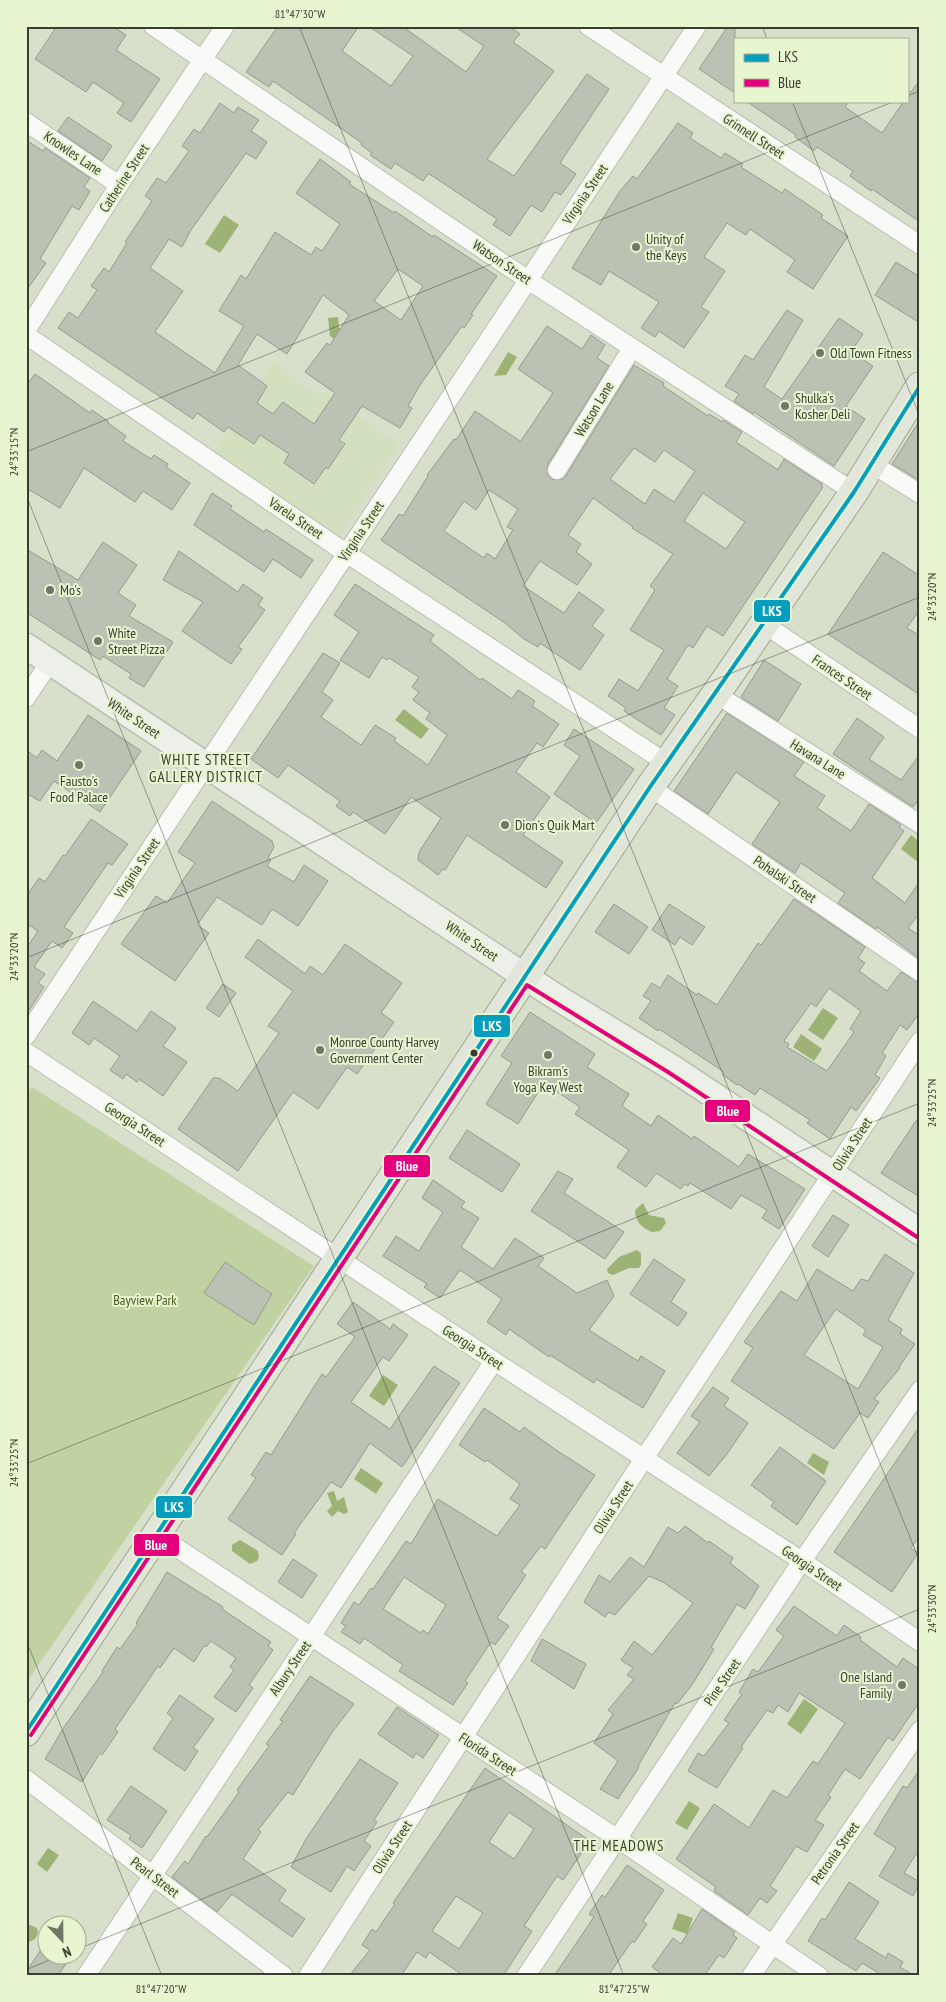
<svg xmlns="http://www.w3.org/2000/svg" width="946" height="2002" font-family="'PT Sans Narrow',sans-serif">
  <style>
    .built { fill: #d3e0bf }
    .green { fill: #c0d2a1 }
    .water { fill: #9db275 }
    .building { fill: #bcc2b3; stroke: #959b8c; fill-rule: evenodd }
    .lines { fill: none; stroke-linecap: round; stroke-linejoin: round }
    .street-casing { stroke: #b7beae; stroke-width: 20 }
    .secondary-casing { stroke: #b7beae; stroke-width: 28 }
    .primary-casing { stroke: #9ea78f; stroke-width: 30 }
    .street { stroke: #f9faf7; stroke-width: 18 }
    .secondary { stroke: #edf0e9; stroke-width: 25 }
    .primary { stroke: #e2e6da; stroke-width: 28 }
    .bus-1-casing { stroke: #e7f5d1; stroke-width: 8 }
    .bus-2-casing { stroke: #e7f5d1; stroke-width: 8 }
    .bus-1 { stroke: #069ebe; stroke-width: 4 }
    .bus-2 { stroke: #e5007d; stroke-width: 4 }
    .ticks { fill: none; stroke: #383e2f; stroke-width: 1; stroke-opacity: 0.45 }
    .poi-dot { fill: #707766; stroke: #e7f5d1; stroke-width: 2 }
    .bus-dot { fill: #383e2f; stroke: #e7f5d1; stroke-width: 2 }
    .labels { text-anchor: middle; stroke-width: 4; stroke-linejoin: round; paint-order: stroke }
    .street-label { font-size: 14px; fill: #383e2f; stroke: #e7f5d1 }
    .poi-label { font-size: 14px; fill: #383e2f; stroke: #e7f5d1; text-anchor: start }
    .park-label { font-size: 14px; fill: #485a21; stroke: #e7f5d1 }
    .neighbourhood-label { font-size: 15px; letter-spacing: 1px; fill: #383e2f; stroke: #e7f5d1 }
    .line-badge { stroke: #e7f5d1; stroke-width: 2 }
    .badge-label { font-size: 14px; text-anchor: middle; font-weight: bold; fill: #fff }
    .neatline { fill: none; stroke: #383e2f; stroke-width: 2 }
    .ticks-label { font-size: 12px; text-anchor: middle; fill: #383e2f }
  </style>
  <rect width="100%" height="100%" fill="#d8e0cc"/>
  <path class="built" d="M273,362L318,396L325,392L400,445L337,541L211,455Z"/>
  <path class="green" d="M32,1087L314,1266L26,1683V1095Z"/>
  <path class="water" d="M224,215L239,225L220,253L205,244Z
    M338,317L339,328L351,335L344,346L330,336L328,318Z
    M508,352L517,357L506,375L494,376Z
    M404,709L429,729L421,739L395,720Z
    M911,835L920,842V859L918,862L901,849Z
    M823,1008L838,1018L823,1040L808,1030Z
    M801,1034L822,1049L814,1061L793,1047Z
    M643,1203L649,1215L664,1218L666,1223L660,1231L652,1232C642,1228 635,1221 635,1210Z
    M637,1250L641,1253V1265L639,1268H629L613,1275L608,1273L607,1269L619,1257Z
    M383,1375L398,1385L384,1406L369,1396Z
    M813,1453L829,1462L824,1475L807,1463Z
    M361,1468L383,1483L376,1494L354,1479Z
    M334,1491L337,1501L344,1497L348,1512L344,1514L338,1511L332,1517L327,1511L332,1506L327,1493Z
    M240,1540L258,1551L259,1557L257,1561L250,1564L232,1551V1545Z
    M804,1699L818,1709L801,1734L787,1724Z
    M689,1801L700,1808L687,1830L675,1823Z
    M48,1848L59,1855L47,1872L37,1864Z
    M678,1913L693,1918L687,1934L672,1929Z
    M26,1923L37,1928L38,1933L35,1939L27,1943Z"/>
  <path class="building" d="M57,26H112L126,35L116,50L160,79L131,122L117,113L124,103L93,82L86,92L35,59Z
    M278,26H359L342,51L391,86L413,56L368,26H402L466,72L484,46L454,26H509L520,34L513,42L554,71L487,159L514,176L587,74L609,89L560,163L576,174L561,195L555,192L542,212L531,205L510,236L493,225L497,219L431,175L428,174L423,181L395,163L391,169L370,155L372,153L361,145L362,143L273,81L269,87L246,72Z
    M728,26H735V93L699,69Z
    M920,80V222L872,189L871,191L850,176L853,171L817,147L814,151L795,137L796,135L746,101H849L845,107L882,133L904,101H907V97Z
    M220,103L234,113L238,107L259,120L251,131L267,142L256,159L246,153L191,230L182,247L169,239L150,268L183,291L155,332L215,373L244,326L219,311L241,275L246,279L275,232L311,255L316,247L322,251L340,224L296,193L320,159L351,182L349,184L394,213L395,211L433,237L434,235L497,276L471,314L473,315L464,328L462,326L420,385L408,406L412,408L400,428L362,406L339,440L345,444L328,469L326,467L314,484L284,463L289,454L260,435L254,444L228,427L224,432L197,413L193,419L58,328L69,312L78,318L97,290L91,286L104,268L109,272L127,243L125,242L152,201L145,196L157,178L166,183L189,151L182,146L194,129L200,133ZM398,269L423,286L401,320L374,301ZM323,295L349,315L330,345L327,343L305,372L335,393L314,424L283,402L273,414L257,403L267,386L238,365L257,334L287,354Z
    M68,117L112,146L102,161L58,131Z
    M678,123L693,133L690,138L721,158L725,153L743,164L741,167L782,193L785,189L823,215L821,218L848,236L813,289L787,272L795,260L750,229L746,235L727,223L704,257L725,271L701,307L709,312L684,348L659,331L655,337L641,328L659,302L609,271L601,285L572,268L620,191L633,176L637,179Z
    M26,140L43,151L45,148L90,178L84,187L90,191L79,210L72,206L40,259L46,263L26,291Z
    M896,262L920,277V323L875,295Z
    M787,310L803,320L764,387L782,399L839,318L863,334L851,352L873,366L846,406L865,419L834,466L754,412L753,414L734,401L739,394L725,386L745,355L753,360Z
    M547,326L582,349L591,335L605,345L597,358L609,366L548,464L547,475L552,479L562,480L566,476L634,365L664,383L663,386L708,416L709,414L722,422L723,420L742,432L736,442L778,470L784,459L822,484L821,486L823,487L723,636L707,626L693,648L688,645L667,679L678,686L664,708L675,715L661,735L624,711L626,708L608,696L619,679L638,691L664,650L630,630L655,590L650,586L673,554L632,528L633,527L593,498L568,535L581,544L576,552L592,564L577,585L540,561L523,586L564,613L579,592L604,610L592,626L604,635L580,670L540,643L538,647L524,639L505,623L381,540L399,514L403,516L428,476L427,475L454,439L456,440L475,411L520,441L523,438L553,393L518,369ZM634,448L655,462L664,450L695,471L674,502L654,489L645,504L610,479ZM489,490L518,509L507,527L513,530L495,559L487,553L484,558L444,531L464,501L476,510ZM703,493L745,522L726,549L684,521Z
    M35,374L90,413L92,410L109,422L108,423L126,436L123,441L151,459L154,455L168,464L166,467L190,483L172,510L143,491L135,502L84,468L60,508L26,488V386Z
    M920,420V481L892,464Z
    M212,493L232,506L230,509L264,532L266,529L313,560L301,578L273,559L264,572L194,525Z
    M103,542L137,565L118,593L136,605L129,616L173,642L144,687L129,678L131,674L103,656L100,660L26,612V549L78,580Z
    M179,551L238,592L243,584L263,598L258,605L265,610L238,647L242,649L231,664L182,631L203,602L163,580Z
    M883,552L920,576V609L907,628L920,636V695L828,634Z
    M355,584L434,635L430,641L480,680L482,678L512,699L518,690L535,701L532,706L559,724L543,747L537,743L516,772L550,797L523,835L563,862L546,888L467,835L445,870L443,869L438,875L418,860L419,852L441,818L411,797L385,834L353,812L350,816L336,806L340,801L288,765L278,778L251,759L323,653L340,663L322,692L333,700L321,717L361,745L375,725L396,738L394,741L428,765L447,735L426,719L430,713L413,700L419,692L412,687L419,677L389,658L387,660L382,657L369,678L340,660L359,632L334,615Z
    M764,660L801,684L778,721L741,697Z
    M727,713L804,762L794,776L825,796L817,808L851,831L869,804L901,825L899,827L904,831L872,878L905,903L920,881V913L908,928L920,936V959L877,927L876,929L838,903L845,893L801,863L795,873L752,844L780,802L736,772L708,814L674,791Z
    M88,715L141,751L100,812L54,781L40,801L26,793V750L37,758L42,750L57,761Z
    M857,718L884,737L869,759L901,780L920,754V798L913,807L833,754Z
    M574,729L634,769L596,823L554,794L580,756L564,745Z
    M212,801L272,841L274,847L268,858L271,860L267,866L294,882L304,865L328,881L298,926L272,909L262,925L217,897L197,925L209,933L175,981L121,944L156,896L167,903L195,863L178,852Z
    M91,819L128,844L112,865L108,863L64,927L73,933L62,948L52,941L34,967L45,974L38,983L44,987L26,1015V949L38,931L26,923V897L39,878L45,882L63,855L65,856Z
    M794,899L865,947L858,958L865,963L859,971L887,991L901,972L920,983V1012L907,1030L900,1025L882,1053L886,1056L875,1075L880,1078L856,1111L851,1107L830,1139L807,1123L810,1120L760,1088L755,1095L738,1084L737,1085L723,1075L724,1072L659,1029L658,1031L639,1018L651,1001L643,996L652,983L660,988L668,975L697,995L698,993L717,1005L758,943L761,945ZM829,988L861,1011L850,1029L854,1032L827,1071L787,1047L789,1044L784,1041L811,1003L816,1007Z
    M614,904L648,927L629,954L595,932Z
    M669,904L705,927L692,945L680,937L675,945L652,930Z
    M258,939L305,974L310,966L323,975L345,944L402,983L381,1013L394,1022L357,1074L347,1067L318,1109L293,1092L238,1171L178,1129L213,1078H219L238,1091L279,1033L268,1026L293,991L245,957Z
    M223,984L236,993L219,1017L206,1008Z
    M93,1001L137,1031L151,1011L176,1028L163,1046L187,1062L163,1096L139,1079L137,1082L126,1074L123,1079L110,1070L120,1056L94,1038L89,1045L72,1033Z
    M530,1012L595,1054L587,1067L629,1094L622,1106L651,1126L658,1115L692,1139L694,1136L739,1167L748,1154L805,1189L779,1229L762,1218L767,1210L741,1195L731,1209L690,1183L688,1186L684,1184L681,1189L656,1173L646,1187L617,1167L629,1150L575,1114L580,1107L544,1083L518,1124L486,1104L512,1063L501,1056Z
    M920,1115V1197L881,1173Z
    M467,1130L520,1164L502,1192L449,1158Z
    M558,1171L573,1179L564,1193L624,1232L605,1259L531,1211Z
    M433,1180L465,1202L461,1207L479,1218L461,1247L493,1269L515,1238L544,1258L538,1266L577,1293L607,1280L614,1296L589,1330L638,1361L641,1356L665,1371L643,1408L596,1379L594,1383L550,1355L549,1357L509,1329L506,1335L487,1322L502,1299L460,1270L440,1298L424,1287L427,1284L383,1256L396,1236L419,1251L443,1212L422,1198Z
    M833,1215L849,1225L828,1257L812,1246Z
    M885,1254L914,1273L888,1320L902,1329L900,1334L915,1344L899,1367L900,1368L874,1399L879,1402L868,1418L860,1413L834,1449L731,1381L753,1348L744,1342L781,1291L797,1301L817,1269L853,1291L861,1279L868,1281ZM836,1309L866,1330L863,1335L883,1347L858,1389L804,1355Z
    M654,1259L685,1280L671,1302L687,1313L678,1326L630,1294Z
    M225,1262L272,1294L254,1325L204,1293Z
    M353,1302L390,1329L393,1324L408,1335L389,1361L383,1357L351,1402L390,1429L434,1366L460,1383L402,1467L370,1443L341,1488L331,1482L294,1533L296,1534L282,1555L228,1519L256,1478L251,1475L266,1452L271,1455L322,1374L326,1377L355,1337L337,1324Z
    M713,1387L729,1398L724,1406L748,1423L727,1454L709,1476L677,1453L700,1422L691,1416Z
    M484,1408L520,1432L524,1427L556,1450L595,1475L545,1549L541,1546L521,1572L526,1575L497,1618L509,1626L495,1645L491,1642L465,1681L468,1683L453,1705L399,1671L403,1665L364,1638L360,1644L341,1632L346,1626L341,1623L354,1602L359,1605L371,1588L373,1589L406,1541L411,1544L438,1499L497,1536L520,1505L510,1499L520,1484L487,1460L485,1462L459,1445ZM404,1577L446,1605L428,1634L423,1630L421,1633L383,1609Z
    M920,1426V1535L911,1548L918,1553L892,1592L834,1552Z
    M780,1447L826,1481L797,1525L771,1506L774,1502L751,1485Z
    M685,1526L708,1543L709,1541L733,1558L730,1563L759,1586L745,1609L737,1604L711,1647L714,1649L692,1685L677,1704L675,1703L638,1766L639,1767L618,1799L600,1789L618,1761L594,1743L613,1714L608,1710L634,1679L627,1675L633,1668L621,1660L634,1641L652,1655L693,1603L663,1582L649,1576L615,1615L609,1612L605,1617L584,1602L599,1575L610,1582L630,1557L644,1567L668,1527L678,1533Z
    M293,1559L317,1575L302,1598L278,1582Z
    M167,1572L223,1607L222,1609L271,1642L268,1646L273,1650L249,1685L253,1688L236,1712L214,1697L234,1670L230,1667L236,1658L211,1641L206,1647L204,1646L194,1662L174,1648L160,1668L158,1666L115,1729L118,1732L102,1755L100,1753L82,1782L45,1759L64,1727L103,1672L102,1671L117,1647L120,1649L138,1624L136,1623Z
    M794,1606L837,1636L844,1625L861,1637L860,1640L897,1667L903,1658L920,1670V1701L893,1741L888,1737L860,1779L845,1769L828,1795L831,1797L815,1820L824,1825L807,1852L796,1846L770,1886L777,1891L767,1903L760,1898L748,1915L714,1891L716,1887L676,1859L714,1804L749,1828L773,1790L787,1798L813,1761L818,1764L845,1723L799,1693L788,1712L778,1705L773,1713L767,1710L741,1747L743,1748L717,1788L688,1771L698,1753L704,1756L729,1723L724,1720L742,1694L739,1692L753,1669L758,1672L784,1636L776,1630Z
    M542,1639L586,1664L574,1689L531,1661Z
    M310,1676L354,1704L333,1731L293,1795L288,1792L258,1830L261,1832L243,1859L286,1890L279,1901L305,1919L292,1937L232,1894L217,1912L172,1877L185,1861L188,1864L206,1836L207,1837L239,1792L237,1790L269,1746L266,1744L283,1721L280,1720Z
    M180,1695L214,1719L193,1748L198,1751L185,1771L153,1749L173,1718L167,1713Z
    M397,1707L439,1735L423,1758L416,1753L413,1758L378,1734Z
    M360,1759L398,1783L374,1820L377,1822L364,1841L371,1846L354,1871L347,1866L331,1892L291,1867L306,1839Z
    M485,1768L590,1841L563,1880L557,1876L524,1926L532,1931L516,1956L503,1976H464L429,1952L426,1958L417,1952L401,1976H349L370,1950L362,1945L372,1929L376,1932L395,1904L393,1903ZM509,1812L534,1829L514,1859L489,1842ZM456,1896L483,1913L459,1949L432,1931Z
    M920,1769V1848L904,1873L920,1882L913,1896L879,1876L896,1848L874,1834L903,1786L907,1788Z
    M131,1786L167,1811L142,1848L129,1839L131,1835L107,1820Z
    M627,1865L664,1890L643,1921L647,1924L634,1943L632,1941L608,1976H554L594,1917L589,1914L602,1895L605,1897Z
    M849,1882L879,1902L855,1939L886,1958L888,1953L903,1962L900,1967L915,1976H875L877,1972L862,1963L856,1971L808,1941L822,1918L825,1920Z
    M702,1909L735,1932L733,1935L737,1938L724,1958L719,1955L704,1976H664L652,1967L673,1938L681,1944Z
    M48,1939V1954H72L58,1976H26V1972Z"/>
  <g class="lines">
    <defs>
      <path id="street" d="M153,26L528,280L854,492
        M588,26L920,245
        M26,122L119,185
        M26,331L119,185L225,26
        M26,335L346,553L668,764
        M872,464L920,494
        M557,470L632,348
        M764,624L920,729
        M716,694L920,824
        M26,698L50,662
        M650,787L920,972
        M26,1036L697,26
        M26,1052L494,1361L802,1561L920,1642
        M156,1534L618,1839L819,1976
        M26,1779L284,1976
        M86,1976L494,1361
        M308,1976L645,1457L920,1041
        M526,1976L802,1561L920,1390
        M751,1976L920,1730"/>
      <path id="secondary" d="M26,646L553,995L671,1067L920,1232"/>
      <path id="primary" d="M26,1732L650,787L727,678L854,492L920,386"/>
    </defs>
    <use href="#street" class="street-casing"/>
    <use href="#secondary" class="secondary-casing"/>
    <use href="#primary" class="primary-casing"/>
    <use href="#street" class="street"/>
    <use href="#secondary" class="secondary"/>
    <use href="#primary" class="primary"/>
    <defs>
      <path id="bus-1" d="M26,1732L650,787L854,492L920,386"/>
      <path id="bus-2" d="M31,1735L527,985L668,1072L917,1237"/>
    </defs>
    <use href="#bus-1" class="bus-1-casing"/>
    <use href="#bus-2" class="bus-2-casing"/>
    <use href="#bus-1" class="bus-1"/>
    <use href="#bus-2" class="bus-2"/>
  </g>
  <path class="ticks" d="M299,26L920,1562M762,26L767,39M907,96L920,91M792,101L920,417M26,452L895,101M26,495L624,1976M26,958L920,597M26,1464L920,1103M26,1640L162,1976M78,1949L920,1609M26,1970L63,1954"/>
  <g class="poi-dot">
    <circle cx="636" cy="247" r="5"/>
    <circle cx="820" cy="353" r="5"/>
    <circle cx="785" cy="406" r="5"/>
    <circle cx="50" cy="590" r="5"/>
    <circle cx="98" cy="641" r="5"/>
    <circle cx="79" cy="765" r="5"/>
    <circle cx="505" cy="825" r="5"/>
    <circle cx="320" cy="1050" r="5"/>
    <circle cx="548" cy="1055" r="5"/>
    <circle cx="902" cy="1685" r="5"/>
  </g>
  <circle class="bus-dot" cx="474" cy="1053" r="4.5"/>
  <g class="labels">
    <g class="street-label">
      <text transform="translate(754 136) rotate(33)" y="5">Grinnell Street</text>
      <text transform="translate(73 153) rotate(34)" y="5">Knowles Lane</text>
      <text transform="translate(124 178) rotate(-57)" y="5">Catherine Street</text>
      <text transform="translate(585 194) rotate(-56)" y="5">Virginia Street</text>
      <text transform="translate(502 262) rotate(34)" y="5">Watson Street</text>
      <text transform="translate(594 409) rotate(-59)" y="5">Watson Lane</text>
      <text transform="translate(296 518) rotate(34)" y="5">Varela Street</text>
      <text transform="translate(361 531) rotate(-56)" y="5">Virginia Street</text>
      <text transform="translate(842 677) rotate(34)" y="5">Frances Street</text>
      <text transform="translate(134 718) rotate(34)" y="5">White Street</text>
      <text transform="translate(818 759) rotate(32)" y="5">Havana Lane</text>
      <text transform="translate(137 868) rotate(-56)" y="5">Virginia Street</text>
      <text transform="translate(785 879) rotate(34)" y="5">Pohalski Street</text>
      <text transform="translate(472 941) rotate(34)" y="5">White Street</text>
      <text transform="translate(135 1124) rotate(33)" y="5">Georgia Street</text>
      <text transform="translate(852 1144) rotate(-57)" y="5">Olivia Street</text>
      <text transform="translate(473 1347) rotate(33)" y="5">Georgia Street</text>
      <text transform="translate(613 1507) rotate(-57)" y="5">Olivia Street</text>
      <text transform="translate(812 1568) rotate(34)" y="5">Georgia Street</text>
      <text transform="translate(290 1668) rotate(-56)" y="5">Albury Street</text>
      <text transform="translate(722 1682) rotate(-56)" y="5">Pine Street</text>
      <text transform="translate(488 1754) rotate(33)" y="5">Florida Street</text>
      <text transform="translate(392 1847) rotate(-57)" y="5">Olivia Street</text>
      <text transform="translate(835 1853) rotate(-55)" y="5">Petronia Street</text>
      <text transform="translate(155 1877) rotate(37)" y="5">Pearl Street</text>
    </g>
    <g class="poi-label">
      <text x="646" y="244">Unity of<tspan x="646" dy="16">the Keys</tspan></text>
      <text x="830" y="358">Old Town Fitness</text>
      <text x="795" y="403">Shulka's<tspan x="795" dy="16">Kosher Deli</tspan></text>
      <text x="60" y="595">Mo's</text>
      <text x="108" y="638">White<tspan x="108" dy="16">Street Pizza</tspan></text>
      <text x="79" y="786" text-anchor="middle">Fausto's<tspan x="79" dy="16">Food Palace</tspan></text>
      <text x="515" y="830">Dion's Quik Mart</text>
      <text x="330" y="1047">Monroe County Harvey<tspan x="330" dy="16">Government Center</tspan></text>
      <text x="548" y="1076" text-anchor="middle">Bikram's<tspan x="548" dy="16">Yoga Key West</tspan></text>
      <text x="892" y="1682" text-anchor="end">One Island<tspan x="892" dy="16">Family</tspan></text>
    </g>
    <g class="park-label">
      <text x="145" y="1305">Bayview Park</text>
    </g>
    <g class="neighbourhood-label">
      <text x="206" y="765">WHITE STREET<tspan x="206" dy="17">GALLERY DISTRICT</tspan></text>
      <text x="619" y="1851">THE MEADOWS</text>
    </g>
  </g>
  <g class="line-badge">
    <rect x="753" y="599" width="38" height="24" rx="5" fill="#069ebe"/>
    <rect x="473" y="1014" width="38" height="24" rx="5" fill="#069ebe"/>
    <rect x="704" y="1099" width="47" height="24" rx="5" fill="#e5007d"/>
    <rect x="383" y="1154" width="48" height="24" rx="5" fill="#e5007d"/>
    <rect x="155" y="1495" width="38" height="24" rx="5" fill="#069ebe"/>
    <rect x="133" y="1533" width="47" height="24" rx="5" fill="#e5007d"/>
  </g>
  <g class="badge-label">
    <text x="772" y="616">LKS</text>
    <text x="492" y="1031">LKS</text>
    <text x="728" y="1116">Blue</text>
    <text x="407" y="1171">Blue</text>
    <text x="174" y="1512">LKS</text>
    <text x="156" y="1550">Blue</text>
  </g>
  <rect width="946" height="2002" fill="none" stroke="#e7f5d1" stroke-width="55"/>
  <rect x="734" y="38" width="175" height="65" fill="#e7f5d1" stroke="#a1ac90"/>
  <rect x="744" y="54" width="25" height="8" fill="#069ebe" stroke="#a1ac90"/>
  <text x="778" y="62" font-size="15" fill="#383e2f">LKS</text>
  <rect x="744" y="79" width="25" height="8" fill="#e5007d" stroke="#a1ac90"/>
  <text x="778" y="88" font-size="15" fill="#383e2f">Blue</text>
  <g transform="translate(62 1940) rotate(158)"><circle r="24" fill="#e7f5d1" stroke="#a1ac90"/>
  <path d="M0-4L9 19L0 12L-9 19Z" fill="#707766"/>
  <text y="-8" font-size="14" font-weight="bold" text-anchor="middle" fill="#383e2f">N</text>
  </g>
  <rect x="28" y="28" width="890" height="1946" class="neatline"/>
  <g class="ticks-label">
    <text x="300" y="18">81°47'30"W</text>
    <text transform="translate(14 452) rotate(-90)" y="4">24°33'15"N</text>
    <text transform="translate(932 597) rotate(-90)" y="4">24°33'20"N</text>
    <text transform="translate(14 957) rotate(-90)" y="4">24°33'20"N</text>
    <text transform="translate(932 1103) rotate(-90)" y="4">24°33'25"N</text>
    <text transform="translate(14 1463) rotate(-90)" y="4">24°33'25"N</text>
    <text transform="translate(932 1609) rotate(-90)" y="4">24°33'30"N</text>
    <text x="161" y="1993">81°47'20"W</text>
    <text x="624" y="1993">81°47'25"W</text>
  </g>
</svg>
